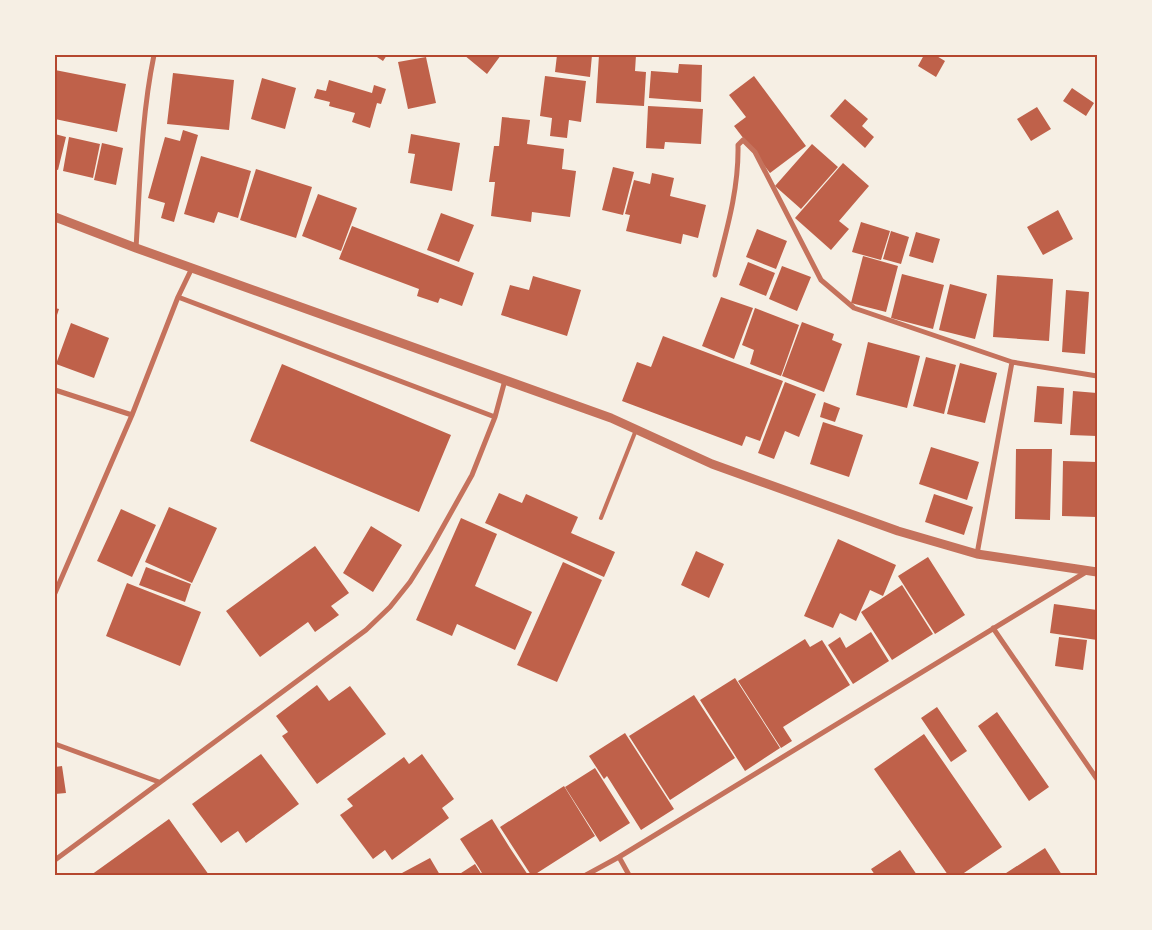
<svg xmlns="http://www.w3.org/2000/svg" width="1152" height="930" font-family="'Fira Sans Condensed',sans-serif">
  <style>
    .building { fill: #bf614a }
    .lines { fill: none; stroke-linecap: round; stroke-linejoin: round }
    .service { stroke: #c5725c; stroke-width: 4 }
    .minor { stroke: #c5725c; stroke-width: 5 }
    .tertiary { stroke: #c5725c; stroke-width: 9 }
    .neatline { fill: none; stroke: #b5482f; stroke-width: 2 }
  </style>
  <rect width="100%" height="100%" fill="#f6efe4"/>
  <path class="building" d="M374,55H387L383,61Z
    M464,55H501L487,74Z
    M557,55H592L590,77L555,72Z
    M599,55H636L635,71L646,72L644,106L596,103Z
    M924,55H935L945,61L936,77L918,66Z
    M426,57L436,103L408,109L398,62Z
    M679,64L702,65L701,102L649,98L651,71L678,73Z
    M55,70L126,84L117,132L55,119Z
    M173,73L234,80L229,130L167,124Z
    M545,76L586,81L581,122L569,120L567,138L550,136L552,118L540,116Z
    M754,76L806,146L770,173L734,126L746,117L729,95Z
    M262,78L296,88L285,129L251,119Z
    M329,80L372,93L374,85L386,89L381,104L377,103L370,128L352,122L355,113L329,106L330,102L314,98L317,89L326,91Z
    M1072,88L1094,103L1086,116L1063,101Z
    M845,99L868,119L862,126L874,137L865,148L830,116Z
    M648,106L703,109L701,144L665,142L664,149L646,148Z
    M1037,107L1051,129L1031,141L1017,119Z
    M502,117L530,120L527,144L564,149L562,169L576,171L570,217L532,212L531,222L491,216L495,182H489L494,146H499Z
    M183,130L198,135L174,222L161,218L165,203L148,198L165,137L180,141Z
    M55,134L66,137L58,170L55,169Z
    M411,134L460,143L452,191L410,183L415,154L408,153Z
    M69,137L100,144L93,178L63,171Z
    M102,143L123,148L116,185L94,180Z
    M812,144L838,167L801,209L775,186Z
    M201,156L251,171L238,218L218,212L214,223L184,214Z
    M843,163L869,186L839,221L849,229L831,250L795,218Z
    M613,167L634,172L623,215L602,210Z
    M256,169L312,187L296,238L240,220Z
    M652,173L674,178L670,196L706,205L698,238L683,234L681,244L626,231L630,215L625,214L634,180L650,184Z
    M318,194L357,208L341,251L302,236Z
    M1058,210L1073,239L1043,255L1027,227Z
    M441,213L474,225L459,262L427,250Z
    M861,222L890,231L881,260L852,252Z
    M352,226L474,273L462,306L440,298L438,303L417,296L419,289L339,259Z
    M757,229L787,241L776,269L746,257Z
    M891,231L909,237L901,264L883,259Z
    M916,232L940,239L933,263L909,256Z
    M863,256L898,266L886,312L851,303Z
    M748,262L775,273L766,296L739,285Z
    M782,266L811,277L797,311L769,299Z
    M902,274L944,285L933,329L891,318Z
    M997,275L1053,279L1049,341L993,337Z
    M533,276L581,290L567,336L501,315L510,285L529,290Z
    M950,284L987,294L975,339L939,330Z
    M1066,290L1089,292L1085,354L1062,352Z
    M721,297L753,308L734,359L702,346Z
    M55,308L59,309L55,321Z
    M755,308L799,325L781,376L750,364L754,350L742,345Z
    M802,322L834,334L832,340L842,344L824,392L782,376Z
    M71,323L109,338L94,378L56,364Z
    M663,336L783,381L760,441L746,436L742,446L622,401L637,362L651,367Z
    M868,342L920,356L907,408L856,395Z
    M926,357L956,365L944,414L913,406Z
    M960,363L997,373L985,423L947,414Z
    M282,364L451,435L419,512L250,441Z
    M785,382L816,394L799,437L785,431L774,459L758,453Z
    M1037,386L1064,388L1062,424L1034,422Z
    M1073,391L1097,393V436L1070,435Z
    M824,402L840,408L835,422L820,417Z
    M823,422L863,435L849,477L810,464Z
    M931,447L979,462L967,500L919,484Z
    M1016,449H1052L1050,520L1015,519Z
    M1063,461L1097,462V517L1062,516Z
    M499,493L522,503L526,494L578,517L571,533L615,552L604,577L485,523Z
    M934,494L973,507L964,535L925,522Z
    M169,507L217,528L192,583L145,562Z
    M121,509L156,525L132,577L97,561Z
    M461,518L497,534L475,586L532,612L515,650L457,624L452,636L416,620Z
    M371,526L402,545L373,592L343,573Z
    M838,539L896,565L883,596L870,590L856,621L840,613L833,628L804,616Z
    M315,546L349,593L331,606L339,615L315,632L308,622L260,657L226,611Z
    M696,551L724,564L709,598L681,585Z
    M928,557L965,615L935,634L898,576Z
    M563,562L602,580L557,682L517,665Z
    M146,567L191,584L185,602L139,585Z
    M127,583L201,612L180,666L106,636Z
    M902,585L933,634L892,660L861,612Z
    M1054,604L1097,610V640L1050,633Z
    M871,632L889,661L853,684L828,645L840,637L846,648Z
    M1059,637L1087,640L1083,670L1055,666Z
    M805,639L810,647L822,640L850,685L783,727L792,741L781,748L738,681Z
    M735,678L780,748L745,771L700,700Z
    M317,685L329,701L350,686L386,734L317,784L282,736L288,732L276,716Z
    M694,695L735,758L670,800L629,736Z
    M937,707L967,751L951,762L921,718Z
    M997,712L1049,787L1029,801L978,726Z
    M625,733L674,809L641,830L607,776L604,779L589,756Z
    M924,734L1002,847L961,875H948L874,769Z
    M261,754L299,804L246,843L238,831L221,843L192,804Z
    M422,754L454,799L442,808L449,818L392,860L385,850L373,859L340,815L353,806L347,799L404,757L409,764Z
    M62,766L66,793L55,794V767Z
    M595,768L630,823L600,842L565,787Z
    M564,786L595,836L534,875H531L500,827Z
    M169,819L209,875H91Z
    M492,819L510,848L528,875H483L479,868L460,839Z
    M1045,848L1062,875H1003Z
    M900,850L917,875H875L871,869Z
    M430,858L440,875H403L402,873Z
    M475,864L482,875H458Z"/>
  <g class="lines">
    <path class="service" d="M601,518L636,430"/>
    <path class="minor" d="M136,248C140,184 141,118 154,55
      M715,275C726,232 739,190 738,145L743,140L755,152L821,280L854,308L1012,362L1097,376
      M178,297L495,417
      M55,390L132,415
      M977,554L1012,362
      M55,593L132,415L178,297L192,268
      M993,628L1097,779
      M55,744L159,782
      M619,857L629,875
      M55,860L366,630L390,607L410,582L430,550L472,475L495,417L505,380
      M586,875L619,857L1086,572"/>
    <path class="tertiary" d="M55,217L136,248L611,418L712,464L898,531L977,554L1097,572"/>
  </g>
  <rect width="1152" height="930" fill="none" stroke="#f6efe4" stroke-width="112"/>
  <rect x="56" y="56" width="1040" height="818" class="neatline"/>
</svg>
